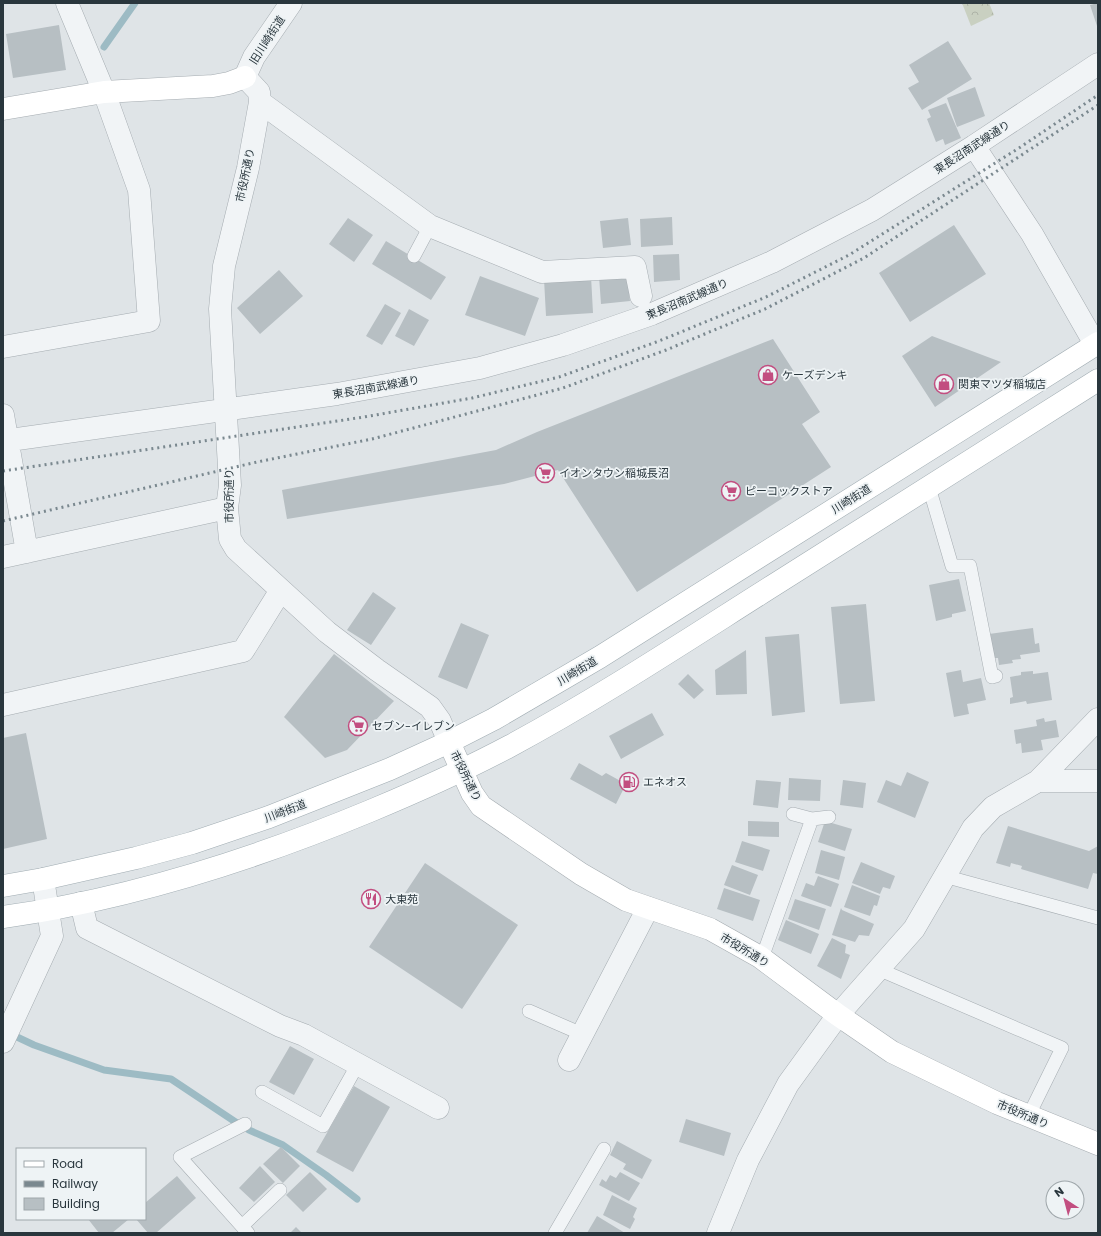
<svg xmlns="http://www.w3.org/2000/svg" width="1101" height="1236" font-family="Poppins,'Noto Sans JP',sans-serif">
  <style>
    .park { fill: url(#park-crowns) }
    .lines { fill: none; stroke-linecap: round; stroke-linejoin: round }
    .stream { stroke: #9dbbc4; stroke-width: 7 }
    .building { fill: #b7bfc3 }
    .lane-casing { stroke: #a5acb1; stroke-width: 14 }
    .street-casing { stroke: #a5acb1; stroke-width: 23 }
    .secondary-casing { stroke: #a5acb1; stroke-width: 23 }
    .primary-casing { stroke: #a0acb2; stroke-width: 23 }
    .lane { stroke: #f1f4f6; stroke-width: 13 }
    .street { stroke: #f1f4f6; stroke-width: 22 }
    .secondary { stroke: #fff; stroke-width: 22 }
    .primary { stroke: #fff; stroke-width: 22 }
    .rail { stroke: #7a888f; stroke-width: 3; stroke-dasharray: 2 4; stroke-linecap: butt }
    .labels { text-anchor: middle; stroke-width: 3.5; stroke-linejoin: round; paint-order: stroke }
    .street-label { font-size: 11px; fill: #29363d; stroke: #eef3f5 }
    .poi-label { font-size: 11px; fill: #29363d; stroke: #eef3f5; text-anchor: start }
  </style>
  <defs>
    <pattern id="park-crowns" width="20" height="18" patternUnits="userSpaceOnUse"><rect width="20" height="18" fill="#c9d0c1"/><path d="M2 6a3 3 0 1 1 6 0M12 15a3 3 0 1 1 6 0" fill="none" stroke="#adb3a7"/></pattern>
  </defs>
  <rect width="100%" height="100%" fill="#dfe4e7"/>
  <path class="park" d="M962,3H989L994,15L971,26Z"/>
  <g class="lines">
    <path class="stream" d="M104,47L135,3
      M17,1037L34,1045L104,1070L171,1079L237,1123
      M249,1130L283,1145L326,1175L357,1199"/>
  </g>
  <path class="building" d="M1098,3V29L1090,5Z
    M59,25L66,70L13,78L6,34Z
    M948,41L972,79L922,110L908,88L919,82L909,65Z
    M975,87L985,116L957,127L947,98Z
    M946,103L961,138L945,145L943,139L936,142L927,119L931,117L928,110Z
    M672,217L673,245L641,247L640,219Z
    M348,218L373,235L354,262L329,244Z
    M628,218L631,245L603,248L600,221Z
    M954,225L986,274L910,322L879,273Z
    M386,241L446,277L431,300L372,264Z
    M679,254L680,280L654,282L653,255Z
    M279,270L303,296L260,334L237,308Z
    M627,274L630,301L601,304L599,276Z
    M480,276L539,298L525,336L465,315Z
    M591,276L593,313L546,316L544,279Z
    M385,304L401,313L382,345L366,336Z
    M409,309L429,320L414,346L395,336Z
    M932,336L1001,362L935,407L902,356Z
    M773,339L820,412L802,424L831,467L637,592L558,470L504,484L287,519L282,490L496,450L537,432Z
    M959,579L966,611L952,614V617L936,621L929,585Z
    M373,592L396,608L371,645L347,630Z
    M866,604L875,701L840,704L831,607Z
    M461,623L489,635L467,689L438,677Z
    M1033,628L1035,644L1039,643L1040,652L1020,655L1021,659L1012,660L1013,663L999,665L998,658H992L989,634Z
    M799,634L805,712L772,716L765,637Z
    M746,650L747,694L716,695L715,670Z
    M334,654L394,701L347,750L325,758L284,717Z
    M961,670L963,682L981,678L986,700L967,704L969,714L954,717L946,673Z
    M1033,671V674L1048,672L1052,700L1027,704L1026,701L1010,704V698L1013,697L1010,677L1021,675V672Z
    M688,674L704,690L694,699L678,684Z
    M652,713L664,735L621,759L609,736Z
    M1044,718L1045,722L1056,720L1059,737L1041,740L1043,750L1022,753L1021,743L1016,744L1014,730L1037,726L1036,720Z
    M26,733L47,839L3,849V738Z
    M579,763L602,776L606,773L626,784L616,804L570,779Z
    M907,772L929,782L915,818L877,802L886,780L901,786Z
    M789,778L821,780L820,801L788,800Z
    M756,780L781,782L778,808L753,805Z
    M843,780L866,783L863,808L840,805Z
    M748,821L779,822V837L748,836Z
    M825,821L852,829L845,851L818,842Z
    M1008,826L1089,851L1098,846V874L1093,873L1088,889L1021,869L1022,866L1011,863L1010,867L996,863Z
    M742,841L770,850L763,871L735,862Z
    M821,850L845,857L839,880L815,873Z
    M861,862L895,876L890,889L883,887L880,894L852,883Z
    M425,863L518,925L462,1009L369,947Z
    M732,865L758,875L750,895L724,885Z
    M818,876L839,884L831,907L801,896L806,883L814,886Z
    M852,885L880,896L877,906L874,905L870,916L844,907Z
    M724,888L760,900L753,921L717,909Z
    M795,899L826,909L819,930L788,919Z
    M841,908L842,910L874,924L869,936L859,935L855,942L832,935Z
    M786,920L819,934L811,954L778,940Z
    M832,938L846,945L845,953L850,955L841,979L817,966Z
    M290,1046L314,1059L294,1095L269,1082Z
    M354,1086L390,1107L353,1172L316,1152Z
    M686,1119L731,1133L724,1156L679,1142Z
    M617,1141L652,1160L642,1179L623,1169L626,1164L610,1155Z
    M281,1147L300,1166L283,1183L263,1164Z
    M260,1166L275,1182L254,1202L239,1188Z
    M310,1172L327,1189L303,1212L286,1195Z
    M620,1172L640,1183L629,1201L599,1185L602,1179L606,1182L610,1175L616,1178Z
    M177,1176L196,1198L156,1233H148L136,1219H145V1203Z
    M612,1195L637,1208L633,1217L635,1219L630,1229L603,1215Z
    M597,1216L625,1233H587Z
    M88,1219H129L112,1233H99Z
    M296,1227L302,1233H290Z"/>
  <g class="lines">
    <defs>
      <path id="lane" d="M414,256L430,226
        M929,487L952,566H970L992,677L996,676
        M793,814L812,819
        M944,876L1098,918
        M762,958L812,819L829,817
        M878,969L1062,1048L1028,1117
        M529,1011L582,1034
        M262,1092L323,1126L358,1064
        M245,1124L180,1157L248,1233
        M242,1226L280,1190
        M555,1233L604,1149"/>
      <path id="street" d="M291,3L254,57L245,77L259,92L260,102L248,168L224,266L220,309L230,485L227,508L230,539L236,549L327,632L377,670L430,707L440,721L449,742
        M260,102L430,226L542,272L635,267L641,296
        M974,146L1032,234L1095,344
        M3,347L149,321L139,190L104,92L67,3
        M3,415L27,552
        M3,441L337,394L480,368L563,345L652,314L772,262L872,210L974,146L1098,64
        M3,557L227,508
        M3,705L243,651L281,590
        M1038,781L1098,719
        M81,903L87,928L280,1026L304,1035L438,1108
        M3,1042L52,936L43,879
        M569,1060L648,908
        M718,1233L748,1160L788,1084L838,1015L914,929L973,828L993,807L1038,781H1098"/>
      <path id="secondary" d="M3,109L104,92L213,86L229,83L245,77
        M449,742L472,793L481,806L581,874L626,900L710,929L760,957L838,1015L892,1052L997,1103L1098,1144"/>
      <path id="primary" d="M3,886L43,879L136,858L192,843L269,817L390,769L449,742L494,719L600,657L1098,343
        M3,917C130,899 252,860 370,811C418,791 465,770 510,746C601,697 687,640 774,585C882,516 990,448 1098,380"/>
    </defs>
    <use href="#lane" class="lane-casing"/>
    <use href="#street" class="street-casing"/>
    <use href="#secondary" class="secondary-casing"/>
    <use href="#primary" class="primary-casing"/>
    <use href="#lane" class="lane"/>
    <use href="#street" class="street"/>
    <use href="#secondary" class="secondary"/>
    <use href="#primary" class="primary"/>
    <path class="rail" d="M3,471L364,417L472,398L559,377L659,341L766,297L849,255L1019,148L1098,95
      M3,521L257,462L372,439L466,414L563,388L666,350L765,309L864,258L1098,105"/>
  </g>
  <defs>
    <symbol id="shop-ring" viewBox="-11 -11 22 22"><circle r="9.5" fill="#eef3f5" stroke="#c24e80" stroke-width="1.5"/><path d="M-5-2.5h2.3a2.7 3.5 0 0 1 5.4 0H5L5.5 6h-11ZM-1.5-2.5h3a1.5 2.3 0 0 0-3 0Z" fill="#c24e80"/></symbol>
    <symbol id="supermarket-ring" viewBox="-11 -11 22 22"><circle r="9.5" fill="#eef3f5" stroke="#c24e80" stroke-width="1.5"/><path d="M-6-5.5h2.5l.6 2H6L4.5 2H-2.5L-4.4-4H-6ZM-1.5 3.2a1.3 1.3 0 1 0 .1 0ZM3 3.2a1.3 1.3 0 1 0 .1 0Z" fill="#c24e80"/></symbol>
    <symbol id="fuel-ring" viewBox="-11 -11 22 22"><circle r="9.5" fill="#eef3f5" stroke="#c24e80" stroke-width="1.5"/><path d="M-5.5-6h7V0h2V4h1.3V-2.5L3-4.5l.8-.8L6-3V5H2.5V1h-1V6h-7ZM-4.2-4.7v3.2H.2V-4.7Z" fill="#c24e80"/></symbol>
    <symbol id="restaurant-ring" viewBox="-11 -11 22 22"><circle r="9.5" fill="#eef3f5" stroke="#c24e80" stroke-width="1.5"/><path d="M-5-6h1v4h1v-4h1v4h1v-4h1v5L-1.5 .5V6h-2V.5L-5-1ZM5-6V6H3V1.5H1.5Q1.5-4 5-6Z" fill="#c24e80"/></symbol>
  </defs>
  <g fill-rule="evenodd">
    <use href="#shop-ring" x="757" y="364" width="22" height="22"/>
    <use href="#shop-ring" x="933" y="373" width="22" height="22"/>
    <use href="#supermarket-ring" x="534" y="462" width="22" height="22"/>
    <use href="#supermarket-ring" x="720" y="480" width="22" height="22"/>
    <use href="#supermarket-ring" x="347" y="715" width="22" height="22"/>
    <use href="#fuel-ring" x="618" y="771" width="22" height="22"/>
    <use href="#restaurant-ring" x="360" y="888" width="22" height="22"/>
  </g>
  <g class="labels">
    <g class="street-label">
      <text transform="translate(267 40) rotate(-57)" y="4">旧川崎街道</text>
      <text transform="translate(972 147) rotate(-33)" y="4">東長沼南武線通り</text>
      <text transform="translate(245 175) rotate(-78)" y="4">市役所通り</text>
      <text transform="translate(687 299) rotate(-23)" y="4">東長沼南武線通り</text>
      <text transform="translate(376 387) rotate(-10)" y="4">東長沼南武線通り</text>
      <text transform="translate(229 496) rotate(-90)" y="4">市役所通り</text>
      <text transform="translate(851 499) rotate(-32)" y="4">川崎街道</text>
      <text transform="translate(577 671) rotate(-31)" y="4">川崎街道</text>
      <text transform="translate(466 776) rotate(64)" y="4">市役所通り</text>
      <text transform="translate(285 811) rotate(-21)" y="4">川崎街道</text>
      <text transform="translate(745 950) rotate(31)" y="4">市役所通り</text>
      <text transform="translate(1023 1114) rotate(23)" y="4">市役所通り</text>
    </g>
    <g class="poi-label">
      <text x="782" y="379">ケーズデンキ</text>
      <text x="958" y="388">関東マツダ稲城店</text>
      <text x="559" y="477">イオンタウン稲城長沼</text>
      <text x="745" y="495">ピーコックストア</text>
      <text x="372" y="730">セブン-イレブン</text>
      <text x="643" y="786">エネオス</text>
      <text x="385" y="903">大東苑</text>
    </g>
  </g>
  <rect width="1101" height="1236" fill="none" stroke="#29363d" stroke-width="8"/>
  <rect x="16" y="1148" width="130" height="72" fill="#eef3f5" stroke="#9fa7ab"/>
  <rect x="24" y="1161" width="20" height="6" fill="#ffffff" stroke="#9fa7ab"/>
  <text x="52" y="1168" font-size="12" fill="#29363d">Road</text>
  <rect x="24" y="1181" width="20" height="6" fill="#7a888f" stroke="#9fa7ab"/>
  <text x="52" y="1188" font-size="12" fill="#29363d">Railway</text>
  <rect x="24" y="1198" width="20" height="12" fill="#b7bfc3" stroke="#9fa7ab"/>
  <text x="52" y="1208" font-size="12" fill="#29363d">Building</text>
  <g transform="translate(1065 1200) rotate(324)"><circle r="19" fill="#eef3f5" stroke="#9fa7ab"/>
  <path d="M0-3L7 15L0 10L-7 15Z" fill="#c24e80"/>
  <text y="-6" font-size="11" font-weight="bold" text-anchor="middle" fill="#29363d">N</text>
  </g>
</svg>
